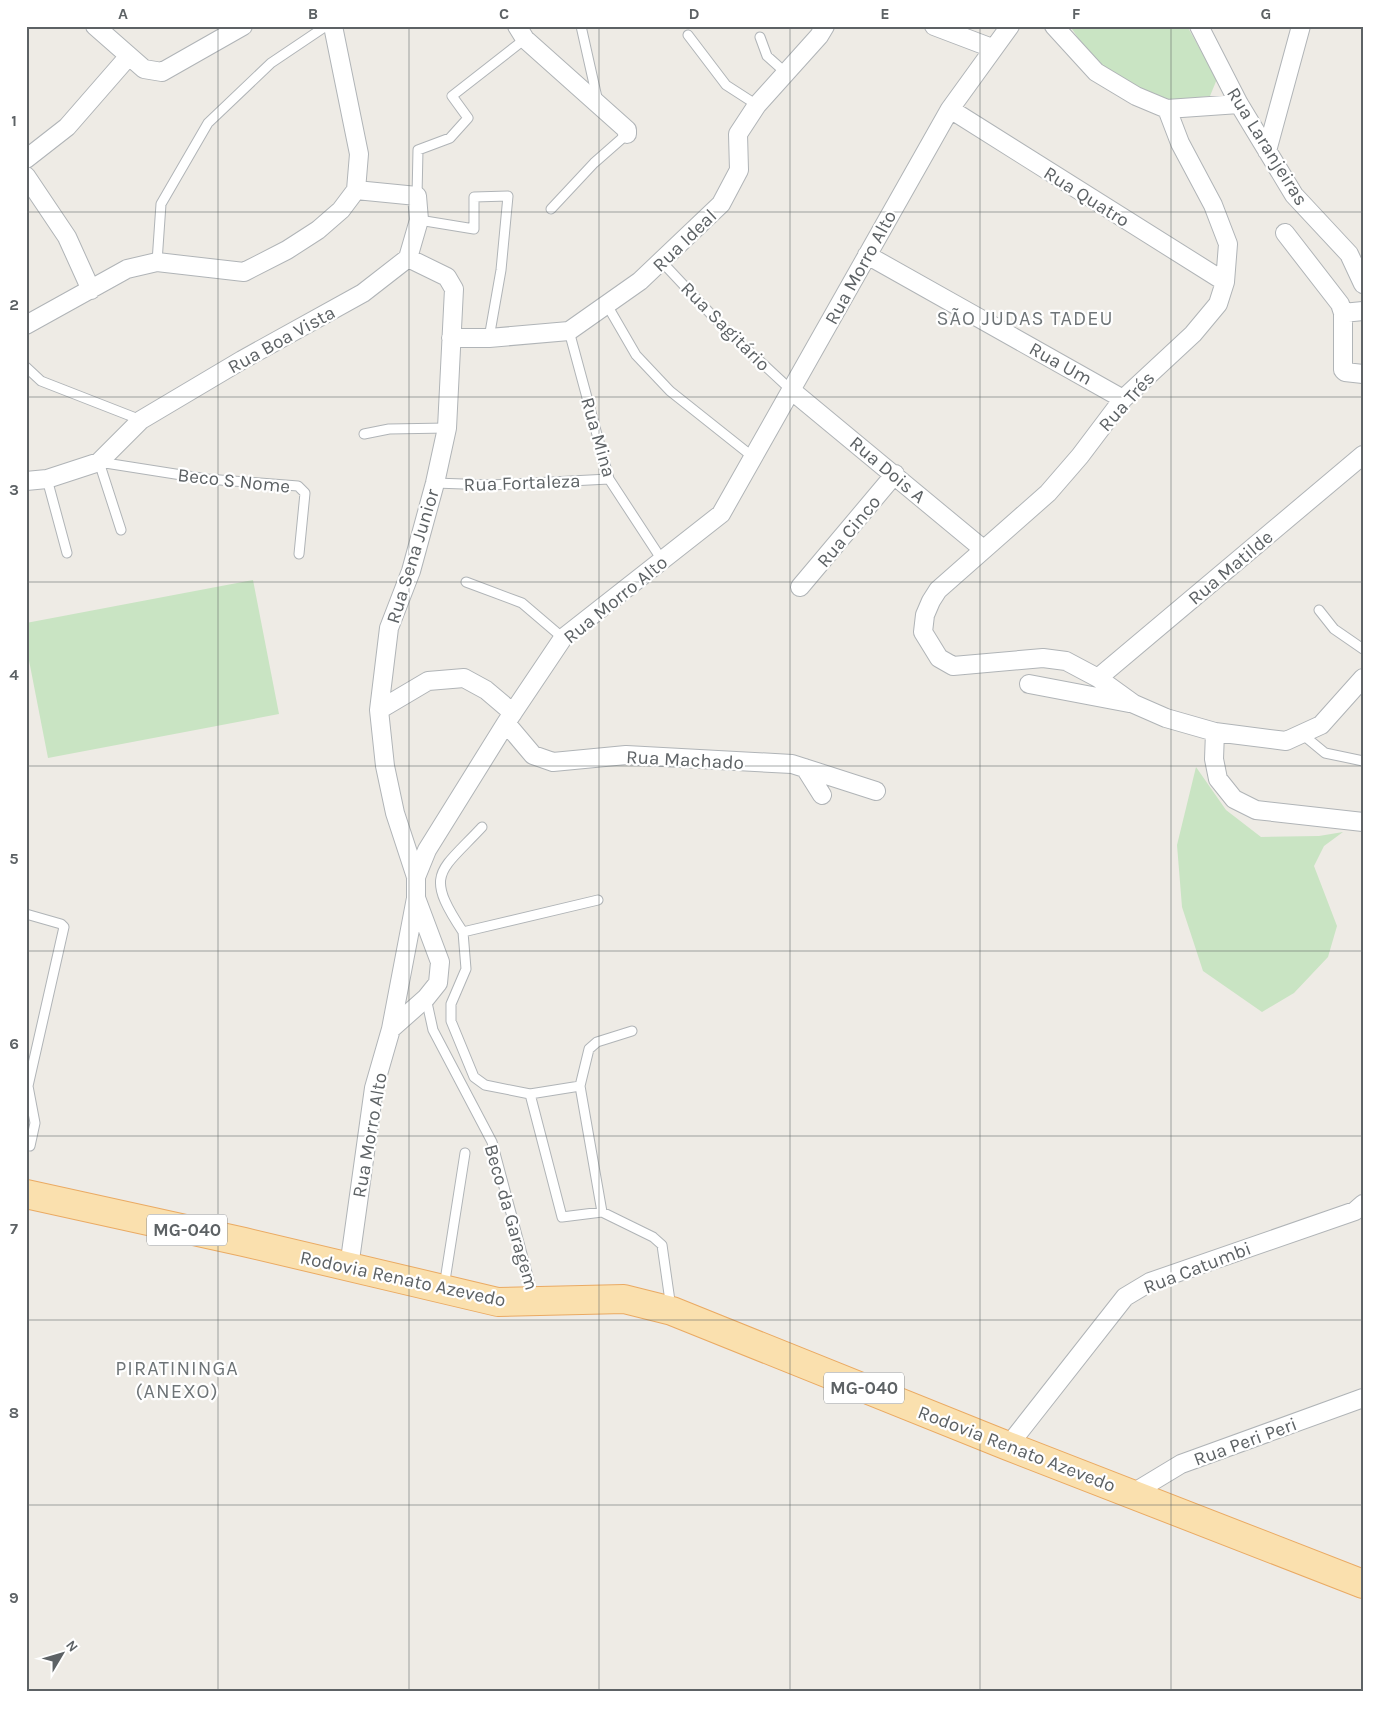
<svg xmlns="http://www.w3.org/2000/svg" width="1389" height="1717" font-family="Karla,sans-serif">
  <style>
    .green { fill: #c9e4c3 }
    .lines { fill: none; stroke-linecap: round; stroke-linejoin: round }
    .service-casing { stroke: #b0b4b7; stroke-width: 11 }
    .minor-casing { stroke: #b0b4b7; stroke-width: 20 }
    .primary-casing { stroke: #eaaa63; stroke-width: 30 }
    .service { stroke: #fff; stroke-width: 9 }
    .minor { stroke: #fff; stroke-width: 18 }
    .primary { stroke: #fae0ae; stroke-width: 28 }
    .grid { fill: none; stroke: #5d6265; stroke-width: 1; stroke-opacity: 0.55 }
    .labels { text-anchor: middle; stroke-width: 4.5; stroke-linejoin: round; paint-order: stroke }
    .shield { fill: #fff; stroke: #8e9193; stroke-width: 1 }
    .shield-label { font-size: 18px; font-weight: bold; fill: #5d6265 }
    .street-label { font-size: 19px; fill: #5d6265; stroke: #fff }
    .neighbourhood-label { font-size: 20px; letter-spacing: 1px; fill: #6e7477; stroke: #fff }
    .neatline { fill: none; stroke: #5d6265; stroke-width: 2 }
    .grid-label { font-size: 16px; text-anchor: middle; font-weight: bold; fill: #5d6265 }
  </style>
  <rect width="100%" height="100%" fill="#eeebe5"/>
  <path class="green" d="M1070,26H1187L1217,79L1210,96L1174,100L1136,92L1097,66Z
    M253,580L279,714L48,758L26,645V623Z
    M1196,767L1226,810L1261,837L1319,836L1343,832L1324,846L1314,866L1337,926L1328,957L1294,993L1262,1012L1203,971L1182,907L1177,845Z"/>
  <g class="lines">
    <defs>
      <path id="service" d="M581,26L598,102
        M688,35L726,85L757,105
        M760,37L767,56L786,73
        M417,196L418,150L450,138L468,118L452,96L525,39
        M551,209L594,163L627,134
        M419,220L474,229V197L508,196L501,270L489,338
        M157,262L161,204L208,123L271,63L326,26
        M662,262L722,326L791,390
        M607,305L636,355L670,391L753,457
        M569,331L609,479L662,560
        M26,367L41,381L141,420
        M364,434L389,429L447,428
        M47,479L67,553
        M435,483L491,485L609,479
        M121,530L99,462L207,479L298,486L305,493L299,554
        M466,582L522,603L563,638
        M1319,610L1334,629L1363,649
        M1302,734L1325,753L1363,761
        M598,900L463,932L466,969L451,1004V1021L474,1077L485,1085L530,1094L562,1217L602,1212L653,1237L662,1245L671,1308
        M26,914L61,924L64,927L28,1086L35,1123L30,1146
        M463,932C424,873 439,873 482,827
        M426,998L433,1030L492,1142L534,1299
        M530,1094L580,1086
        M602,1212L580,1086L589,1049L597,1042L632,1031
        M444,1287L465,1153"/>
      <path id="minor" d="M95,26L144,69L162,72L243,26
        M517,26L525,39L627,130V134
        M934,26L992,48
        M1054,26L1096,72L1136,96L1167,109L1239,104
        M1199,26L1239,104L1294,195L1349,254L1363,284
        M950,109L1225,282
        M1167,109L1180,143L1213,205L1228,244L1225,282L1218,304L1193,334L1123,399L1080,456L1048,493L938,590L931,601L925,615L923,632L939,658L953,666L1043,658L1066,661L1098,678L1134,704L1166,718L1215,732L1286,741L1321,725L1363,678
        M1267,151L1301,26
        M26,159L67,127L128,57
        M26,176L67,237L91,290
        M1285,233L1340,304L1343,313V370L1345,372L1363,374
        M867,255L1123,399
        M408,258L447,277L454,289L447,428L435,483L411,571L389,628L379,710L385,766L395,813L416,877
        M1343,313L1363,311
        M26,325L127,269L157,262L244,272L287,250L318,230L341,210L356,190L359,154L333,26
        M451,338H489L569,331L640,281L721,204L739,170L738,134L757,105L819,36L825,26
        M791,390L983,549
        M26,481L47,479L99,462L141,420L242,360L363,293L408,258L419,220L417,196L356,190
        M800,587L895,474
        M1098,678L1363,455
        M1029,684L1129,703
        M379,710L428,681L464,678L486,690L513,713
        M506,723L533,755L553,762L626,755L792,764L876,791
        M1215,732L1214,759L1218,779L1234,799L1256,810L1363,822
        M805,768L822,795
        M391,1029L416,898
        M349,1267L374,1088L391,1029L426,998L438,983L440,962L416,898V877L427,850L506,723L563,638L721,514L950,109L1010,26
        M1008,1446L1125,1297L1150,1282L1355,1211L1363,1204
        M1133,1493L1181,1464L1363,1398"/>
      <path id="primary" d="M26,1194L244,1242L498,1302L624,1299L672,1311L1008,1446L1363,1584"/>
    </defs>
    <use href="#service" class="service-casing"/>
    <use href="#minor" class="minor-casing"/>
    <use href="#primary" class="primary-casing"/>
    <use href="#service" class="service"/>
    <use href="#minor" class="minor"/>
    <use href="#primary" class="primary"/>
  </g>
  <path class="grid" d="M218,26V1691M409,26V1691M599,26V1691M790,26V1691M980,26V1691M1171,26V1691M26,212H1363M26,397H1363M26,582H1363M26,766H1363M26,951H1363M26,1136H1363M26,1320H1363M26,1505H1363"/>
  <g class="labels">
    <g class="shield">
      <rect x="147" y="1214.5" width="80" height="31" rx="4"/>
      <rect x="824" y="1372.5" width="80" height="31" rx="4"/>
    </g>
    <g class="shield-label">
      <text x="187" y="1236">MG-040</text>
      <text x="864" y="1394">MG-040</text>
    </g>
    <g class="street-label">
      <text transform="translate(1268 146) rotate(58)" y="7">Rua Laranjeiras</text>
      <text transform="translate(1087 196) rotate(32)" y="7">Rua Quatro</text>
      <text transform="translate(684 240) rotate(-44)" y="7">Rua Ideal</text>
      <text transform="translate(860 267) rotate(-61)" y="7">Rua Morro Alto</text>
      <text transform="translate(726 326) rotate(45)" y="7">Rua Sagitário</text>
      <text transform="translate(281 339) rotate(-29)" y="7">Rua Boa Vista</text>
      <text transform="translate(1061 363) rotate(29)" y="7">Rua Um</text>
      <text transform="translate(1126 401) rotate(-48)" y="7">Rua Trés</text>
      <text transform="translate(599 437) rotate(74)" y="7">Rua Mina</text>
      <text transform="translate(888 469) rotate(40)" y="7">Rua Dois A</text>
      <text transform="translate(234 480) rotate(6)" y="7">Beco S Nome</text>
      <text transform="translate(522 482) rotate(-2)" y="7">Rua Fortaleza</text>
      <text transform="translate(848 531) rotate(-50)" y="7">Rua Cinco</text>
      <text transform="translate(412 556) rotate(-73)" y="7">Rua Sena Junior</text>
      <text transform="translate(1230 567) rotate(-40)" y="7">Rua Matilde</text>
      <text transform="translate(615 599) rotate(-39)" y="7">Rua Morro Alto</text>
      <text transform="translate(685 759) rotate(3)" y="7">Rua Machado</text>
      <text transform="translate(369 1135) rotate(-80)" y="7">Rua Morro Alto</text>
      <text transform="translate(512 1217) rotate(74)" y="7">Beco da Garagem</text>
      <text transform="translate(1197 1267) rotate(-21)" y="7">Rua Catumbi</text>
      <text transform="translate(403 1278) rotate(12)" y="7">Rodovia Renato Azevedo</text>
      <text transform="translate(1245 1441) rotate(-20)" y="7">Rua Peri Peri</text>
      <text transform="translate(1017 1448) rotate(21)" y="7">Rodovia Renato Azevedo</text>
    </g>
    <g class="neighbourhood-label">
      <text x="1025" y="325">SÃO JUDAS TADEU</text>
      <text x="177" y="1375">PIRATININGA<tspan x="177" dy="23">(ANEXO)</tspan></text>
    </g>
  </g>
  <rect width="1389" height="1717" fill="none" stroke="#ffffff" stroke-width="55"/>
  <g transform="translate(62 1654) rotate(52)" stroke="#ffffff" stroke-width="4" paint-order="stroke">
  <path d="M0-4L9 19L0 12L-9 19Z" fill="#5d6265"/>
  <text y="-8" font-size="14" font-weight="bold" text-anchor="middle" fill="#5d6265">N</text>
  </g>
  <rect x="28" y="28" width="1334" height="1662" class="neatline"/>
  <g class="grid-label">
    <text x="123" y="19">A</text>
    <text x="313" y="19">B</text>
    <text x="504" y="19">C</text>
    <text x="694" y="19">D</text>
    <text x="885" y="19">E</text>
    <text x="1076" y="19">F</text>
    <text x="1266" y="19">G</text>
    <text x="14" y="126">1</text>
    <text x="14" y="310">2</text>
    <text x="14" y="495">3</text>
    <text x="14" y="680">4</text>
    <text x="14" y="864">5</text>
    <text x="14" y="1049">6</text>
    <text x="14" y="1234">7</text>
    <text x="14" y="1418">8</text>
    <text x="14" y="1603">9</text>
  </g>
</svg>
